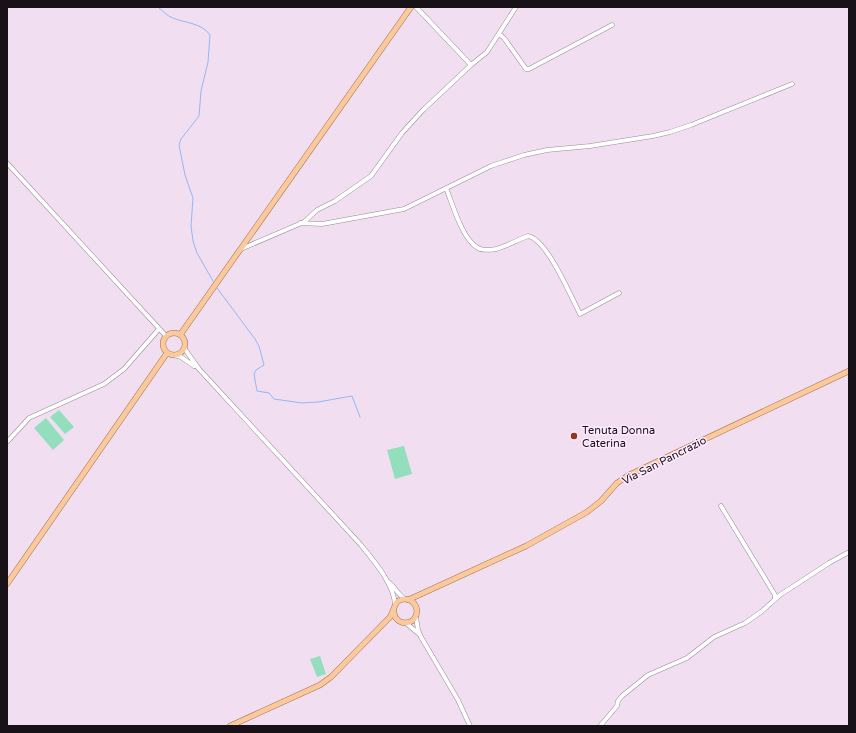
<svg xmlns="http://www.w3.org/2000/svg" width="856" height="733" font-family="'Varela Round',sans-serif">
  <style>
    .green { fill: #93dfbd }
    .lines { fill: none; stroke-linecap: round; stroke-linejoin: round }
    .stream { stroke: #93b8f3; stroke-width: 1 }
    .minor-casing { stroke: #9a899b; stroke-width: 5 }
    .major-casing { stroke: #a87144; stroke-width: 6 }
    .minor { stroke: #fff; stroke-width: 4 }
    .major { stroke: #fac99d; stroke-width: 5 }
    .poi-dot { fill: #9b321e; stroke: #feebff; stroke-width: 1.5 }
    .labels { text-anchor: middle; stroke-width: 3; stroke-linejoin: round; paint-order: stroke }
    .poi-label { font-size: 11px; fill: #181118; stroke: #feebff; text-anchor: start }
    .street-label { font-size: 11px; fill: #181118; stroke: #feebff }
  </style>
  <rect width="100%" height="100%" fill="#f1def1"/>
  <path class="green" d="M59,410L74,427L65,434L50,417Z
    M46,418L64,440L53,450L34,428Z
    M404,446L412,474L395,479L387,450Z
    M320,656L326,674L317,677L310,659Z"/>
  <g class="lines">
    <path class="stream" d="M158,7C163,11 167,16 173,18C185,23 202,23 210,35L208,62L201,91L199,116L181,139L179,145L185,175L193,198L191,226L193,241L197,253L213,281
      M217,288L255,339L259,346L264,365L256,370L254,374L257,391L269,393L274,399L302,403L318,402L352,396L360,417"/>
    <defs>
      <path id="minor" d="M416,7L471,65
        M499,34L504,38L526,69H529L612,25
        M7,163L166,336
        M446,188C453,205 462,239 478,248C483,251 490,250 496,249C507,246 517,240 528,236C547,239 571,297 580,314L619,293
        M300,223L322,224L404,209L491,166L524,155L547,150L590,146L653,136L670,132L691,125L792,84
        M241,249L304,222L317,210L335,201L371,176L402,133L423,110L471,65L487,52L516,7
        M184,348L199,369L361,545C374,561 394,584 395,605
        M174,355L181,357L194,366
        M7,442L29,418L104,384L124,369L159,329
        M721,506L775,595V599
        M387,581C394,585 397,594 405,599
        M416,617L418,630L421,637L458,700L470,726
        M406,623L419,634
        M600,726L617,706L618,701L622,696L648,675L687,658L714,637L745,623L761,612L780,595L829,563L849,552"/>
      <path id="major" d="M163 344a11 11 0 1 1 22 0a11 11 0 1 1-22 0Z
        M180,335L411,7
        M7,584L167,353
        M408,600L526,546L587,512L601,501L617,483L629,475L849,371
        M230,726L320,685L331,677L390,617C393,612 394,606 397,602C409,592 425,609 412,621C402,626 393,620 394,609"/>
    </defs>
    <use href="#minor" class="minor-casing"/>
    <use href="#major" class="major-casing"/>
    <use href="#minor" class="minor"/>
    <use href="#major" class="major"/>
  </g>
  <circle class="poi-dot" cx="574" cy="436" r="4"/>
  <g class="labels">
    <g class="poi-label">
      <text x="582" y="434">Tenuta Donna<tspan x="582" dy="13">Caterina</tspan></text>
    </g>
    <g class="street-label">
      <text transform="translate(664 460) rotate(-27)" y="4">Via San Pancrazio</text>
    </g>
  </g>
  <rect width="856" height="733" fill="none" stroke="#181118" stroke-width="16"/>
</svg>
